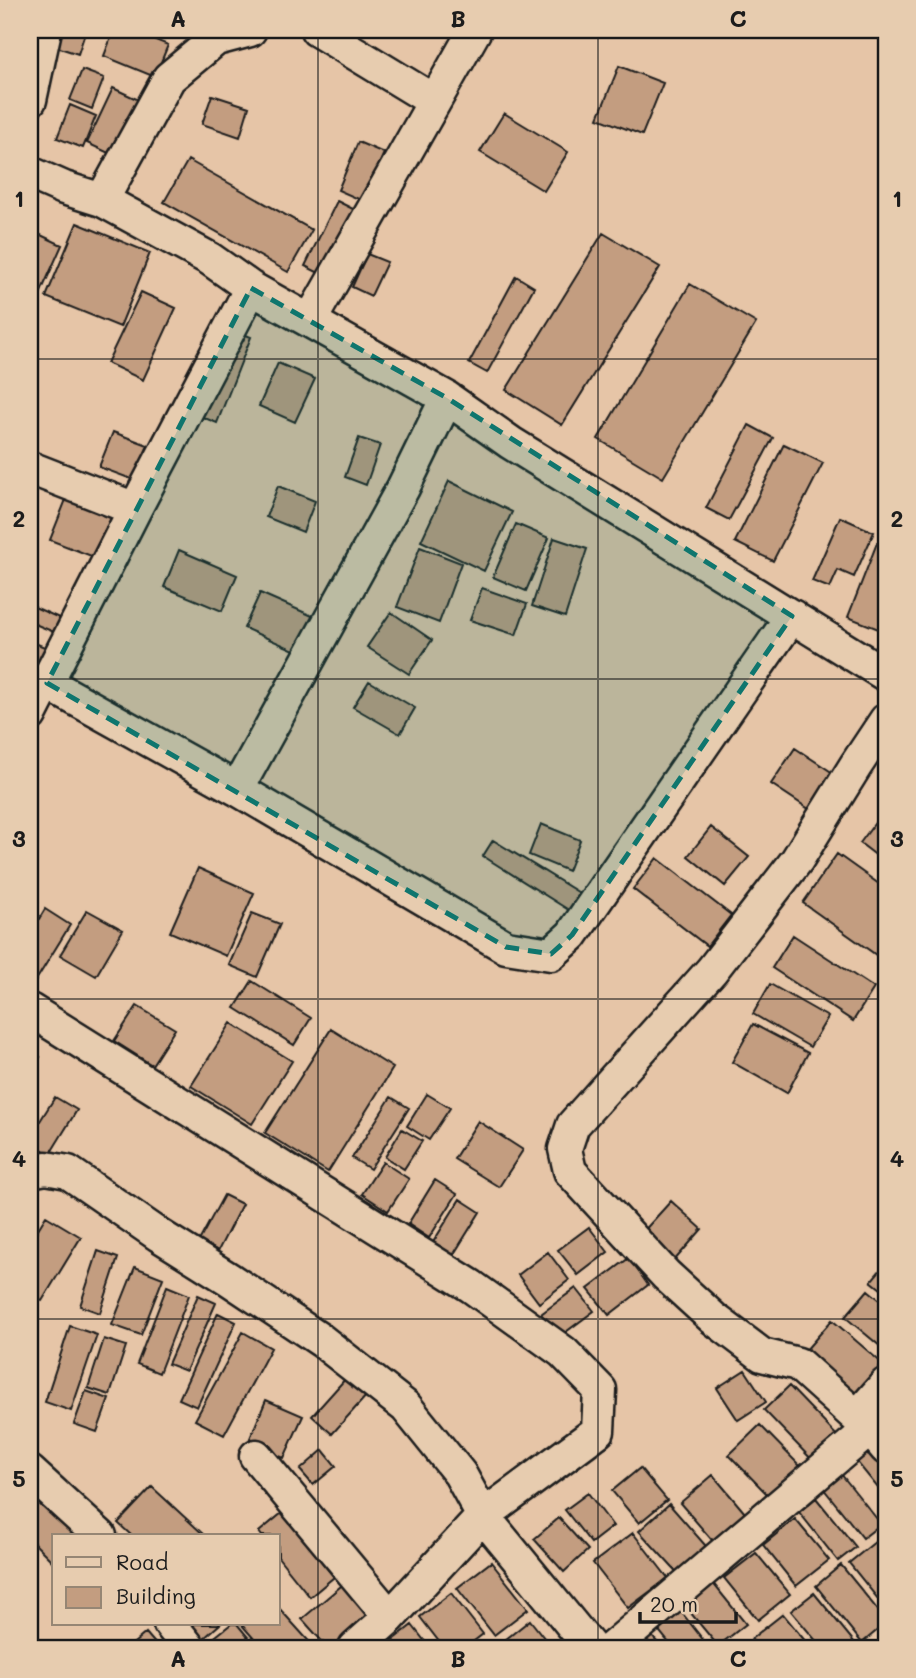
<svg xmlns="http://www.w3.org/2000/svg" width="916" height="1678" font-family="Mali,sans-serif">
  <style>
    .building { fill: #c39d80; stroke: #1c1c1c; stroke-width: 2 }
    .lines { fill: none; stroke-linecap: round; stroke-linejoin: round }
    .minor-casing { stroke: #1c1c1c; stroke-width: 37 }
    .minor { stroke: #e7ccaf; stroke-width: 32 }
    .marked { fill: #0f766e; fill-opacity: 0.2; stroke: #0f766e; stroke-width: 5; stroke-dasharray: 14 9; stroke-linejoin: round }
    .grid { fill: none; stroke: #1c1c1c; stroke-width: 2; stroke-opacity: 0.55 }
    .neatline { fill: none; stroke: #1c1c1c; stroke-width: 2.5 }
    .grid-label { font-size: 23px; text-anchor: middle; font-weight: bold; fill: #1c1c1c }
  </style>
  <rect width="100%" height="100%" fill="#e6c5a7"/>
  <filter id="ink" filterUnits="userSpaceOnUse"><feTurbulence type="fractalNoise" baseFrequency=".0143" numOctaves="2"/><feDisplacementMap in="SourceGraphic" scale="14" xChannelSelector="R" yChannelSelector="G"/><feConvolveMatrix kernelMatrix="1 2 1 2 8 2 1 2 1" color-interpolation-filters="sRGB"/></filter>
  <g filter="url(#ink)">
    <path class="building" d="M63,30H86L78,54L57,47Z
      M114,30H131L168,45L155,77L104,56Z
      M619,66L663,83L642,135L598,118Z
      M82,70L104,78L92,109L70,100Z
      M113,88L141,101L115,156L87,143Z
      M212,95L249,107L240,137L202,124Z
      M70,105L96,116L83,148L57,138Z
      M504,113L568,152L544,191L480,152Z
      M358,142L384,153L363,201L338,190Z
      M188,160L312,230L288,272L164,202Z
      M337,201L357,211L325,276L305,266Z
      M77,223L150,253L120,327L46,297Z
      M30,230L62,245L41,292L30,286Z
      M603,233L660,267L562,425L506,390Z
      M367,254L387,262L371,296L352,287Z
      M516,276L534,287L487,373L469,363Z
      M690,284L756,323L663,478L598,439Z
      M141,292L176,308L143,380L107,363Z
      M236,331L251,337L217,423L202,417Z
      M278,363L315,379L295,422L259,406Z
      M749,425L773,438L729,520L706,508Z
      M113,432L148,445L134,480L99,467Z
      M359,438L380,445L366,485L345,477Z
      M784,444L823,463L773,561L735,542Z
      M449,481L512,512L484,571L421,541Z
      M278,486L315,501L303,532L266,517Z
      M67,497L116,517L99,559L50,540Z
      M840,517L874,532L854,577L838,570L830,588L812,581Z
      M516,524L549,538L526,591L493,577Z
      M554,538L587,549L565,617L532,606Z
      M877,543L886,546V616L881,630L848,617Z
      M420,547L461,563L439,623L397,607Z
      M179,550L237,575L222,611L164,587Z
      M30,552L35,554L30,570Z
      M482,588L527,604L516,635L470,620Z
      M260,593L317,618L301,653L244,628Z
      M30,605L66,621L61,635L30,622Z
      M391,612L432,640L409,674L367,647Z
      M30,641L57,652L50,671L30,663Z
      M369,681L415,708L400,734L353,707Z
      M795,748L836,775L812,811L771,784Z
      M886,808V863L860,843Z
      M541,824L580,840L568,871L529,855Z
      M711,827L749,857L725,886L688,856Z
      M493,840L586,897L575,914L483,856Z
      M837,854L886,889V962L803,903Z
      M657,858L731,915L707,946L633,889Z
      M198,868L254,893L226,956L170,932Z
      M30,898L38,903L30,916Z
      M45,909L70,925L35,982L30,979V934Z
      M87,910L123,930L96,976L60,955Z
      M252,913L280,924L257,977L229,965Z
      M793,935L874,988L853,1021L772,968Z
      M252,981L311,1018L294,1045L235,1008Z
      M770,984L828,1017L810,1047L753,1014Z
      M137,1006L175,1029L152,1065L114,1041Z
      M231,1023L292,1061L252,1124L191,1086Z
      M753,1024L808,1053L787,1093L732,1062Z
      M331,1029L393,1068L328,1172L265,1133Z
      M30,1051L40,1057L30,1073Z
      M427,1094L450,1108L429,1140L407,1126Z
      M55,1097L77,1110L50,1154L30,1142V1137Z
      M391,1097L409,1108L370,1169L352,1158Z
      M478,1121L523,1150L499,1187L454,1159Z
      M402,1129L422,1141L404,1169L385,1157Z
      M383,1162L409,1179L388,1211L362,1194Z
      M435,1180L457,1194L429,1238L408,1224Z
      M224,1195L242,1204L218,1251L199,1241Z
      M460,1199L480,1212L452,1257L432,1244Z
      M671,1201L702,1229L673,1262L641,1234Z
      M46,1216L81,1237L42,1301L30,1294V1242Z
      M589,1227L608,1252L578,1275L558,1250Z
      M98,1251L118,1258L100,1313L80,1306Z
      M548,1252L569,1280L539,1303L518,1275Z
      M629,1258L648,1285L609,1315L588,1289Z
      M886,1263V1293L871,1281Z
      M135,1267L163,1278L141,1335L112,1325Z
      M167,1286L189,1295L159,1373L137,1364Z
      M576,1288L594,1311L559,1337L541,1314Z
      M868,1290L886,1305V1351L845,1317Z
      M198,1295L216,1303L186,1371L168,1364Z
      M218,1313L236,1322L197,1407L179,1399Z
      M832,1320L883,1364L851,1402L799,1358Z
      M70,1326L97,1335L71,1411L45,1402Z
      M243,1332L271,1348L224,1435L195,1420Z
      M104,1339L126,1346L110,1395L88,1388Z
      M745,1370L766,1402L738,1420L717,1388Z
      M347,1377L367,1395L332,1434L312,1416Z
      M789,1386L841,1440L816,1464L764,1410Z
      M86,1391L109,1399L97,1432L74,1424Z
      M266,1400L303,1416L284,1458L248,1443Z
      M760,1425L801,1467L770,1497L729,1455Z
      M870,1442L886,1462V1498L852,1456Z
      M323,1450L336,1466L313,1485L300,1470Z
      M640,1468L667,1500L639,1523L612,1491Z
      M841,1474L881,1524L863,1538L823,1488Z
      M713,1475L750,1519L718,1547L680,1503Z
      M152,1487L204,1535L132,1536L118,1523Z
      M588,1493L613,1526L591,1543L565,1510Z
      M40,1495L83,1536H54V1563L30,1539V1505Z
      M816,1498L856,1547L838,1561L799,1512Z
      M669,1504L712,1553L683,1579L639,1531Z
      M282,1513L334,1577L310,1597L278,1557V1536H262L259,1532Z
      M559,1518L588,1550L564,1572L534,1539Z
      M795,1519L829,1560L796,1586L763,1545Z
      M633,1533L668,1578L628,1608L593,1563Z
      M886,1533V1609L849,1563Z
      M756,1553L790,1594L758,1620L724,1578Z
      M491,1562L528,1609L494,1635L457,1588Z
      M841,1565L886,1620V1623L862,1643L816,1586Z
      M347,1581L376,1615L336,1648H328L302,1619Z
      M712,1582L746,1624L718,1646L684,1605Z
      M451,1593L483,1634L465,1648H444L420,1617Z
      M814,1593L859,1648H822L791,1611Z
      M278,1607L315,1648H262L241,1624H278Z
      M679,1609L708,1646L705,1648H673L656,1627Z
      M783,1614L811,1648H759L751,1639Z
      M530,1620L552,1648H503L500,1644Z
      M190,1624H220L203,1639Z
      M231,1624H237L257,1648H201Z
      M412,1625L430,1648H387L385,1646Z
      M146,1633L159,1648H128Z
      M651,1635L662,1648H633Z"/>
    <g class="lines">
      <defs>
        <path id="minor" d="M317,30L434,101
          M30,100L45,30
          M30,173L64,188L102,200L210,259L251,288L447,398L511,443L886,675
          M102,200L169,78L216,39L250,30
          M310,321L475,30
          M30,468L135,509
          M47,683L237,789L506,947L551,954L572,935L792,616
          M30,715L135,509L251,288
          M886,720L856,765L797,860L712,970L573,1125L565,1149L570,1171L666,1275L713,1318L762,1355L798,1364L870,1429L886,1448
          M237,789L403,488L447,398
          M30,1010L471,1286L563,1352L600,1390L598,1431L483,1516L591,1648
          M30,1171L46,1168L68,1172L159,1235L229,1279L322,1341L406,1407L460,1474L483,1516L390,1617L355,1648
          M857,1417L886,1384
          M256,1456L390,1617
          M30,1472L100,1536
          M170,1624L189,1648
          M612,1648L870,1429"/>
      </defs>
      <use href="#minor" class="minor-casing"/>
      <use href="#minor" class="minor"/>
    </g>
  </g>
  <path class="marked" d="M251,288L447,398L792,616L572,935L551,954L506,947L47,683Z"/>
  <path class="grid" d="M318,30V1648M598,30V1648M30,359H886M30,679H886M30,999H886M30,1319H886"/>
  <rect width="916" height="1678" fill="none" stroke="#e7ccaf" stroke-width="77"/>
  <rect x="52" y="1534" width="228" height="91" fill="#e7ccaf" stroke="#968674" stroke-width="2"/>
  <rect x="66" y="1557" width="35" height="10" fill="#e7ccaf" stroke="#968674" stroke-width="2"/>
  <text x="116" y="1570" font-size="21" fill="#1c1c1c">Road</text>
  <rect x="66" y="1587" width="35" height="21" fill="#c39d80" stroke="#968674" stroke-width="2"/>
  <text x="116" y="1604" font-size="21" fill="#1c1c1c">Building</text>
  <path d="M640 1612v10h96v-10" fill="none" stroke="#1c1c1c" stroke-width="3.5"/>
  <text x="650" y="1612" font-size="21" fill="#1c1c1c" stroke="#e7ccaf" stroke-width="5" paint-order="stroke">20 m</text>
  <rect x="38" y="38" width="840" height="1602" class="neatline"/>
  <g class="grid-label">
    <text x="178" y="27">A</text>
    <text x="458" y="27">B</text>
    <text x="738" y="27">C</text>
    <text x="19" y="207">1</text>
    <text x="897" y="207">1</text>
    <text x="19" y="527">2</text>
    <text x="897" y="527">2</text>
    <text x="19" y="847">3</text>
    <text x="897" y="847">3</text>
    <text x="19" y="1167">4</text>
    <text x="897" y="1167">4</text>
    <text x="19" y="1487">5</text>
    <text x="897" y="1487">5</text>
    <text x="178" y="1667">A</text>
    <text x="458" y="1667">B</text>
    <text x="738" y="1667">C</text>
  </g>
</svg>
